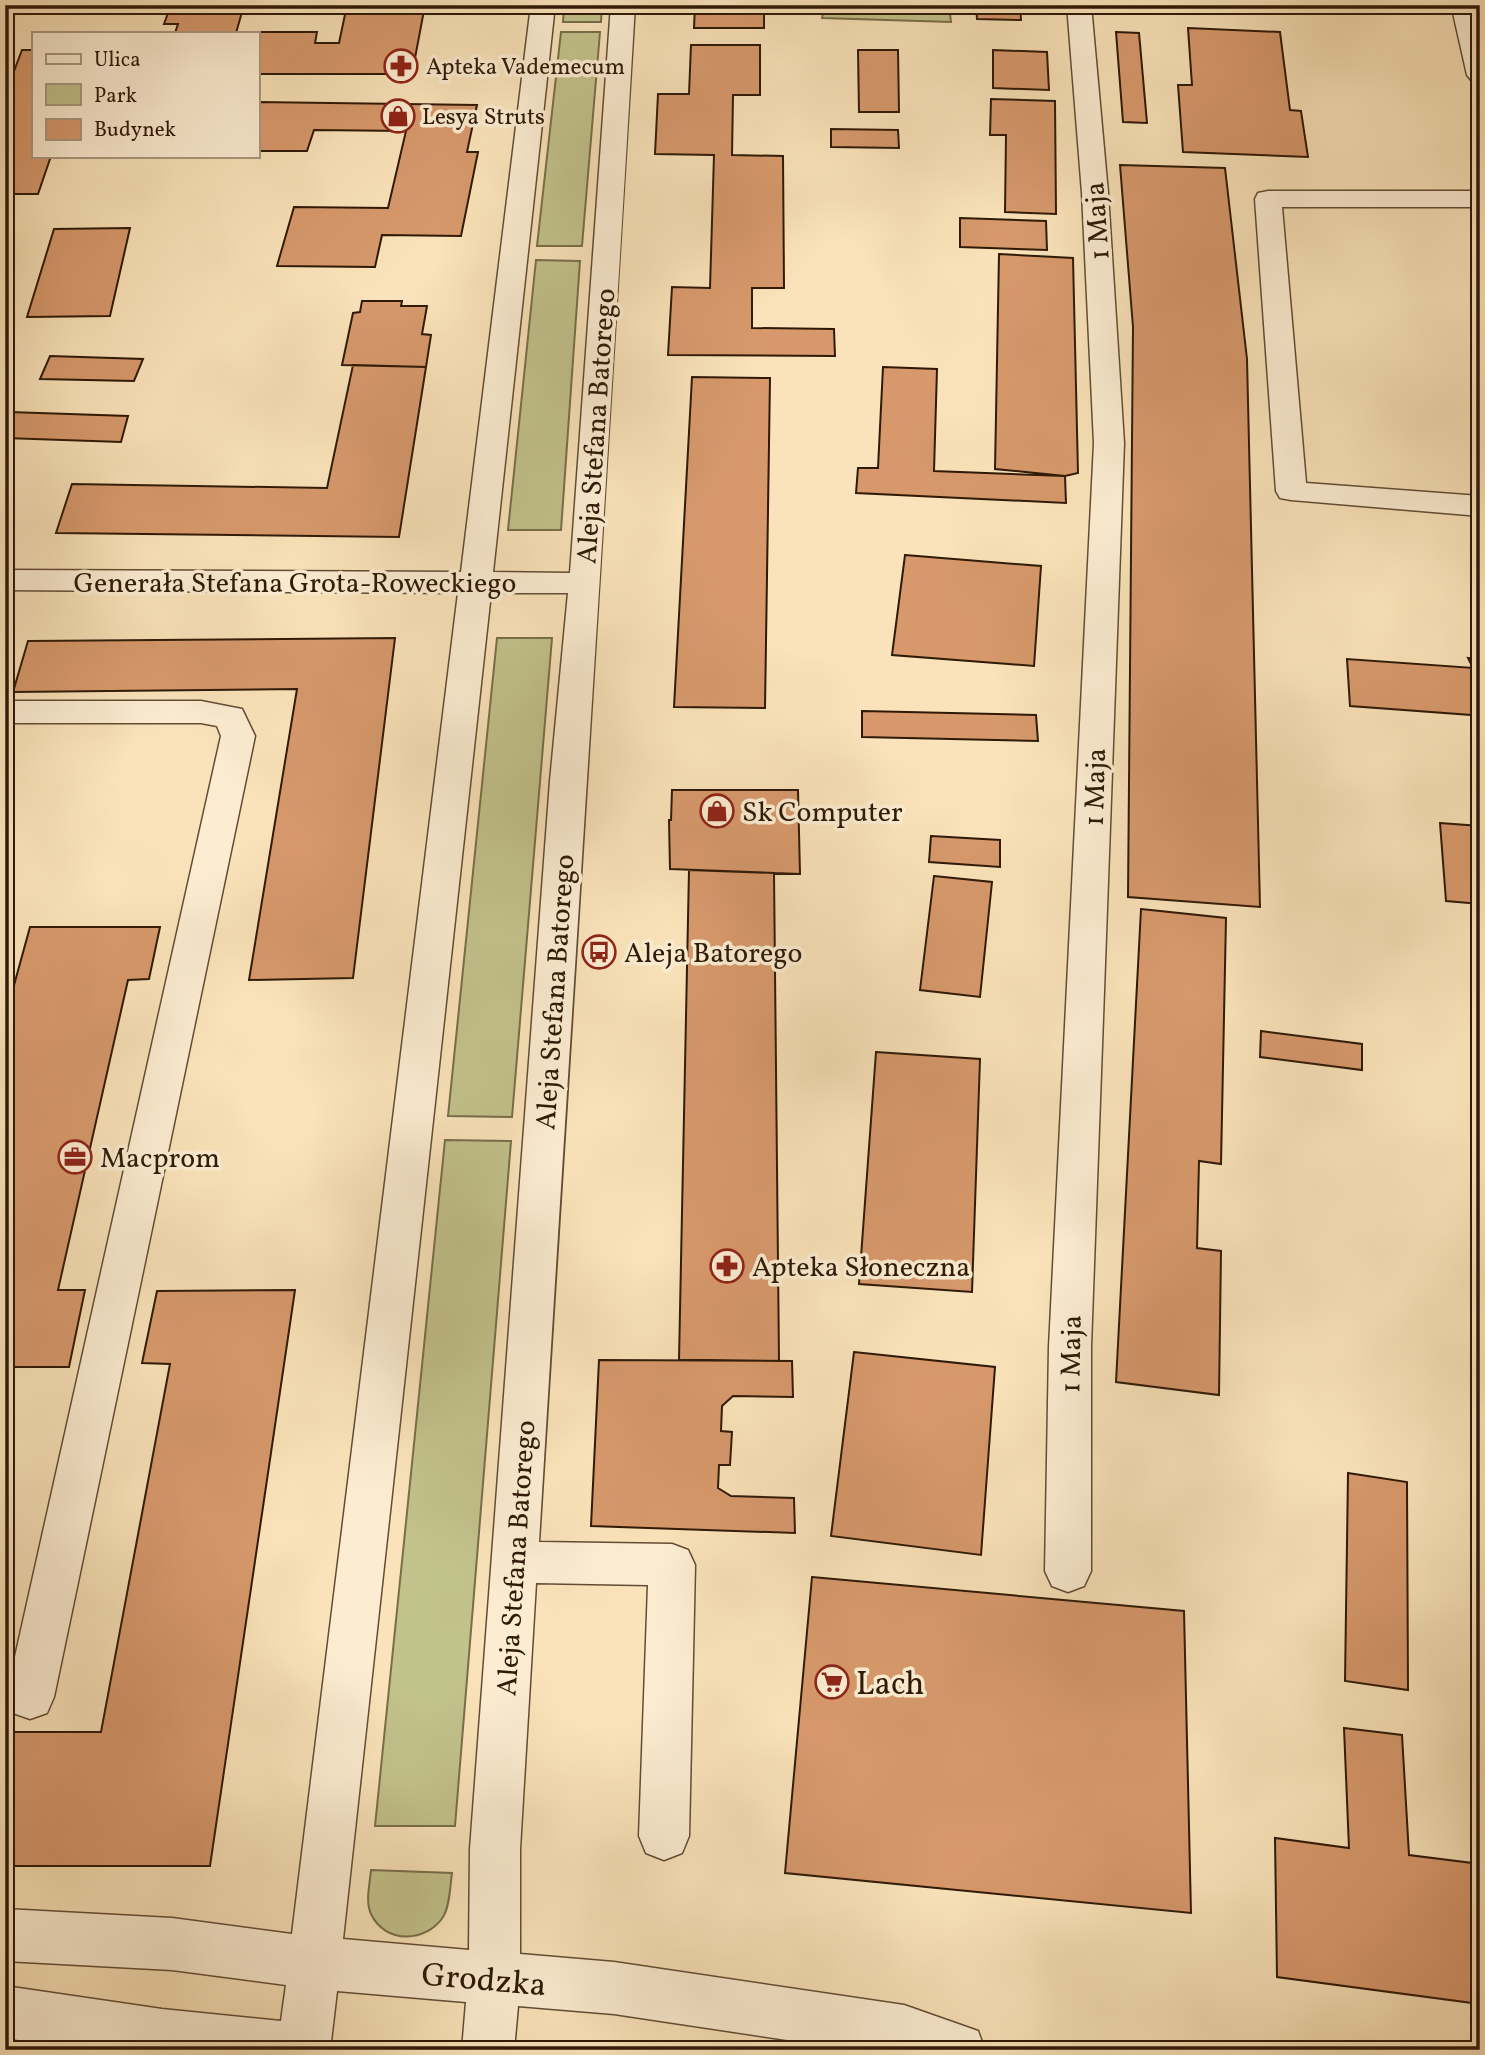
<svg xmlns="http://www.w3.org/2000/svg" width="1485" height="2055" font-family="Vollkorn,serif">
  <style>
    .green { fill: #c2c28c; stroke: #786e4a; stroke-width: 2 }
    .building { fill: #d7996c; stroke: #2f1907; stroke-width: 2 }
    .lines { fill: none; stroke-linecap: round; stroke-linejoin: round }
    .minor-casing { stroke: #624c34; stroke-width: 3 }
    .minor { fill: #fcedd2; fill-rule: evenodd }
    .labels { text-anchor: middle; stroke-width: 7; stroke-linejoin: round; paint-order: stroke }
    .far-poi-label { font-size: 23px; fill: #2f1907; stroke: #fcedd2; text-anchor: start }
    .street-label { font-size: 28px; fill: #2f1907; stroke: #fcedd2 }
    .poi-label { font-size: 28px; fill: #2f1907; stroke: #fcedd2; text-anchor: start }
    .near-poi-label { font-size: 33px; fill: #2f1907; stroke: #fcedd2; text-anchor: start }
    .near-street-label { font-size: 33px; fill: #2f1907; stroke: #fcedd2 }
  </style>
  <rect width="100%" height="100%" fill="#fae3ba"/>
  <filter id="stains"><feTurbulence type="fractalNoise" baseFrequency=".00286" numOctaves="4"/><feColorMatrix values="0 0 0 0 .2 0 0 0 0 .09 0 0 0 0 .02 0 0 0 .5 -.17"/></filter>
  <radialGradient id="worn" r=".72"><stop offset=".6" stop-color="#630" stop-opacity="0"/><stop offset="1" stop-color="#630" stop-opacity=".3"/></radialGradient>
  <path class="green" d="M564,5H602L601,22H563Z
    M825,5H949L951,22L822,18Z
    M561,32H600L582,246H537Z
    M536,260L580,261L561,530H508Z
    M497,638H552L512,1117L448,1116Z
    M445,1140L511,1141L455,1826H375Z
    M371,1870L452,1873C450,1886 450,1906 443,1917C426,1943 385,1944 371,1914C365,1902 370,1883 371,1870Z"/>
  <path class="building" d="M171,5H244L236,33H175L178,24H164Z
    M347,5H425L412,74H257V33L252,32H317L315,43H339Z
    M695,5H764V28H694Z
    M976,5H1020L1021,20L977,19Z
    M1188,28L1280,32L1290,110L1301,111L1308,157L1183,152L1178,85H1192Z
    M1116,32L1139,33L1147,123L1123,122Z
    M691,45H760V95H733L732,155L783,156L784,288H752V328L834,329L835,356L668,355L672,287L710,288L714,155L655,154L658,94H689Z
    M22,50H33V156H51L38,194H5V95Z
    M858,50H898L899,112H859Z
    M993,50L1047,52L1049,90L993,88Z
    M991,99L1055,101L1056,214L1005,212L1006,135H990Z
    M257,102L477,105L467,152H478L461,236L382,235L375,267L277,266L294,207L388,208L406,131L314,130L307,151H257Z
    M831,129L898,130L899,148L831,147Z
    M1120,165L1225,168L1247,359L1260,907L1128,897L1133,327Z
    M960,218L1046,221L1047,250L960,247Z
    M130,228L110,316L27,317L54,229Z
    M999,254L1073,258L1078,473L1065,476L995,469Z
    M362,301H402L401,306H427L422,334L431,335L426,367L342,365L353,313L360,312Z
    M50,356L143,359L134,381L40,379Z
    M353,365L426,367L399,537L56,533L72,484L327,488Z
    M883,367L937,369L934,471L1065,476L1066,503L856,493L858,468H878Z
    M692,377L770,378L765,708L674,707Z
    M9,412L128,416L121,442L5,438V420Z
    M905,555L1041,566L1034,666L892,655Z
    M395,638L353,978L249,980L297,689L13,692L28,641Z
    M1468,658L1480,659V724L1472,723L1471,715L1350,706L1347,659L1473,668Z
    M862,711L1036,715L1038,741L862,737Z
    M672,790H798L800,874L670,869L669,820H671Z
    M1440,823L1480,826V904L1446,901Z
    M931,836L1000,840V867L929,862Z
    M689,870L774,873L779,1361L679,1360Z
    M934,876L992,882L980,997L920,990Z
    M1141,909L1226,918L1221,1164L1199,1161L1197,1248L1221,1251L1219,1395L1116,1382Z
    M30,927H160L149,979L128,980L58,1290H85L69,1367H5V1018Z
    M1261,1031L1362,1044V1070L1260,1057Z
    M876,1052L980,1059L972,1292L859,1284Z
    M295,1290L210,1866H5V1732H101L170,1364L142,1363L157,1291Z
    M854,1352L995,1367L981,1555L831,1536Z
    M599,1360L792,1361L793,1397L733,1396L722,1406L721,1431L732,1432L730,1465H719L718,1488L731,1496L794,1498L795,1533L591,1526Z
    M1348,1473L1407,1482L1408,1690L1345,1681Z
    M812,1577L1184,1611L1191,1913L785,1873Z
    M1344,1728L1402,1735L1409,1855L1480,1864V2004L1277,1977L1275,1838L1349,1848Z"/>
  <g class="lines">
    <defs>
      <path id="minor" d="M531,5H555L493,572L570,573L611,5H635C605,518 570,1029 539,1542L672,1544L688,1550L695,1565L689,1836L682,1853L664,1860L646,1853L639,1836L648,1585L536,1583L520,1849V1954L614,1962L904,2005L978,2031L985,2050H854L614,2014L518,2006L514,2050H462L466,2002L337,1991L330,2050H84L5,2038V1986L162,2009L281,2021L286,1985L172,1970L5,1961V1909L172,1918L292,1934L458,593L5,590V570L461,572ZM491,593H568L550,781L470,1849L469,1950L343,1939Z
        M1067,5H1091L1108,193L1124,443L1091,1347V1571L1084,1586L1068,1592L1052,1586L1045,1571L1049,1347L1094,443L1082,193Z
        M1465,6L1474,8L1480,23V82L1471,80L1467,75L1453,13L1456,8Z
        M1268,191H1480V207H1282L1306,483L1480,496V516L1291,500L1280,498L1276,491L1255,199L1258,193Z
        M5,701H201L242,709L255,736L54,1697L47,1713L30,1719L13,1713L6,1697L221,736L217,726L201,723H5Z"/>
    </defs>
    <use href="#minor" class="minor-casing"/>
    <use href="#minor" class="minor"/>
  </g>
  <defs>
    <symbol id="pharmacy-ring" viewBox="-11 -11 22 22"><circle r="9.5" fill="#fcedd2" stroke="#8f2418" stroke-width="1.5"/><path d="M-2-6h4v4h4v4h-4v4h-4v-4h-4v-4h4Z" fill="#8f2418"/></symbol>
    <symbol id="shop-ring" viewBox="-11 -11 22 22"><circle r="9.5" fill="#fcedd2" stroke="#8f2418" stroke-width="1.5"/><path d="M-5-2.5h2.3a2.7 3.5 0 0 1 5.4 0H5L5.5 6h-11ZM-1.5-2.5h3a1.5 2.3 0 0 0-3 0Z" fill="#8f2418"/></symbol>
    <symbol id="bus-ring" viewBox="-11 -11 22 22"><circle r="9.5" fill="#fcedd2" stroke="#8f2418" stroke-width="1.5"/><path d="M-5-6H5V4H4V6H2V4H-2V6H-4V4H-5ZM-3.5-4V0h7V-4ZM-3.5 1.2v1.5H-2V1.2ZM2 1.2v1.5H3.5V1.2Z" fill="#8f2418"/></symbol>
    <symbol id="office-ring" viewBox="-11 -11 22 22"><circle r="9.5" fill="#fcedd2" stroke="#8f2418" stroke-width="1.5"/><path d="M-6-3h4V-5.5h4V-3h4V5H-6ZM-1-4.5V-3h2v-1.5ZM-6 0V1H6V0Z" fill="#8f2418"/></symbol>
    <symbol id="supermarket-ring" viewBox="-11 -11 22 22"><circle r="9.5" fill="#fcedd2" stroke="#8f2418" stroke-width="1.5"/><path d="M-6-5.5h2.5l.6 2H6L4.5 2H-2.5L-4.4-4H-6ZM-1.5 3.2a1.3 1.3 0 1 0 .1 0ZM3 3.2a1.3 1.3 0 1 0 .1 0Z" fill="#8f2418"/></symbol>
  </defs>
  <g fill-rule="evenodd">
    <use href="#pharmacy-ring" x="382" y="47" width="38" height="38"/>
    <use href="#shop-ring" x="379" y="97" width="38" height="38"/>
    <use href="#shop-ring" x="698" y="792" width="38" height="38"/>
    <use href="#bus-ring" x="580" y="933" width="38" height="38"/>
    <use href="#office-ring" x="56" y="1138" width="38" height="38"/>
    <use href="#pharmacy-ring" x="708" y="1247" width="38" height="38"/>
    <use href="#supermarket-ring" x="813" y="1663" width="38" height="38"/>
  </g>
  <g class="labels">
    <g class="far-poi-label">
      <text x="426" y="74">Apteka Vademecum</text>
      <text x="422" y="124">Lesya Struts</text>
    </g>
    <g class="street-label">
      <text transform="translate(1096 221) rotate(-94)" y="10">1 Maja</text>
      <text transform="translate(595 426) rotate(-86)" y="10">Aleja Stefana Batorego</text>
      <text x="295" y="592">Generała Stefana Grota-Roweckiego</text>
      <text transform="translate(1094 787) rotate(-88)" y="10">1 Maja</text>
      <text transform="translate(554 992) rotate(-86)" y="10">Aleja Stefana Batorego</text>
      <text transform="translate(1070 1354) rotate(-89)" y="10">1 Maja</text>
      <text transform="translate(515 1558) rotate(-86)" y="10">Aleja Stefana Batorego</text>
    </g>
    <g class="poi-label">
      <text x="742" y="821">Sk Computer</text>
      <text x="624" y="962">Aleja Batorego</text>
      <text x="100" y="1167">Macprom</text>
      <text x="752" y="1276">Apteka Słoneczna</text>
    </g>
    <g class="near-poi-label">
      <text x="856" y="1694">Lach</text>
    </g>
    <g class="near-street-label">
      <text transform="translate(484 1978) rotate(5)" y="12">Grodzka</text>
    </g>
  </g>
  <rect width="1485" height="2055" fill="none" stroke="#fae3ba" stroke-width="28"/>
  <rect x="7" y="7" width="1471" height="2041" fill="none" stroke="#2f1907" stroke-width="3.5"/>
  <rect x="14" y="14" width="1457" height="2027" fill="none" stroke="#2f1907" stroke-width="2"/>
  <rect x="32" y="32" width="228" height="126" fill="#fcedd2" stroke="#aa9881" stroke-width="2"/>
  <rect x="46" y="54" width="35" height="10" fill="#fcedd2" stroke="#aa9881" stroke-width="2"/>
  <text x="94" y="66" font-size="21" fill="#2f1907">Ulica</text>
  <rect x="46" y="84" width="35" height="21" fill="#c2c28c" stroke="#aa9881" stroke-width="2"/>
  <text x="94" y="102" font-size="21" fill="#2f1907">Park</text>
  <rect x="46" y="119" width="35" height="21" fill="#d7996c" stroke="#aa9881" stroke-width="2"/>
  <text x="94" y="136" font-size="21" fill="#2f1907">Budynek</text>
  <rect width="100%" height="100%" filter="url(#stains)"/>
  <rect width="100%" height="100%" fill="url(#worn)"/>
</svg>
